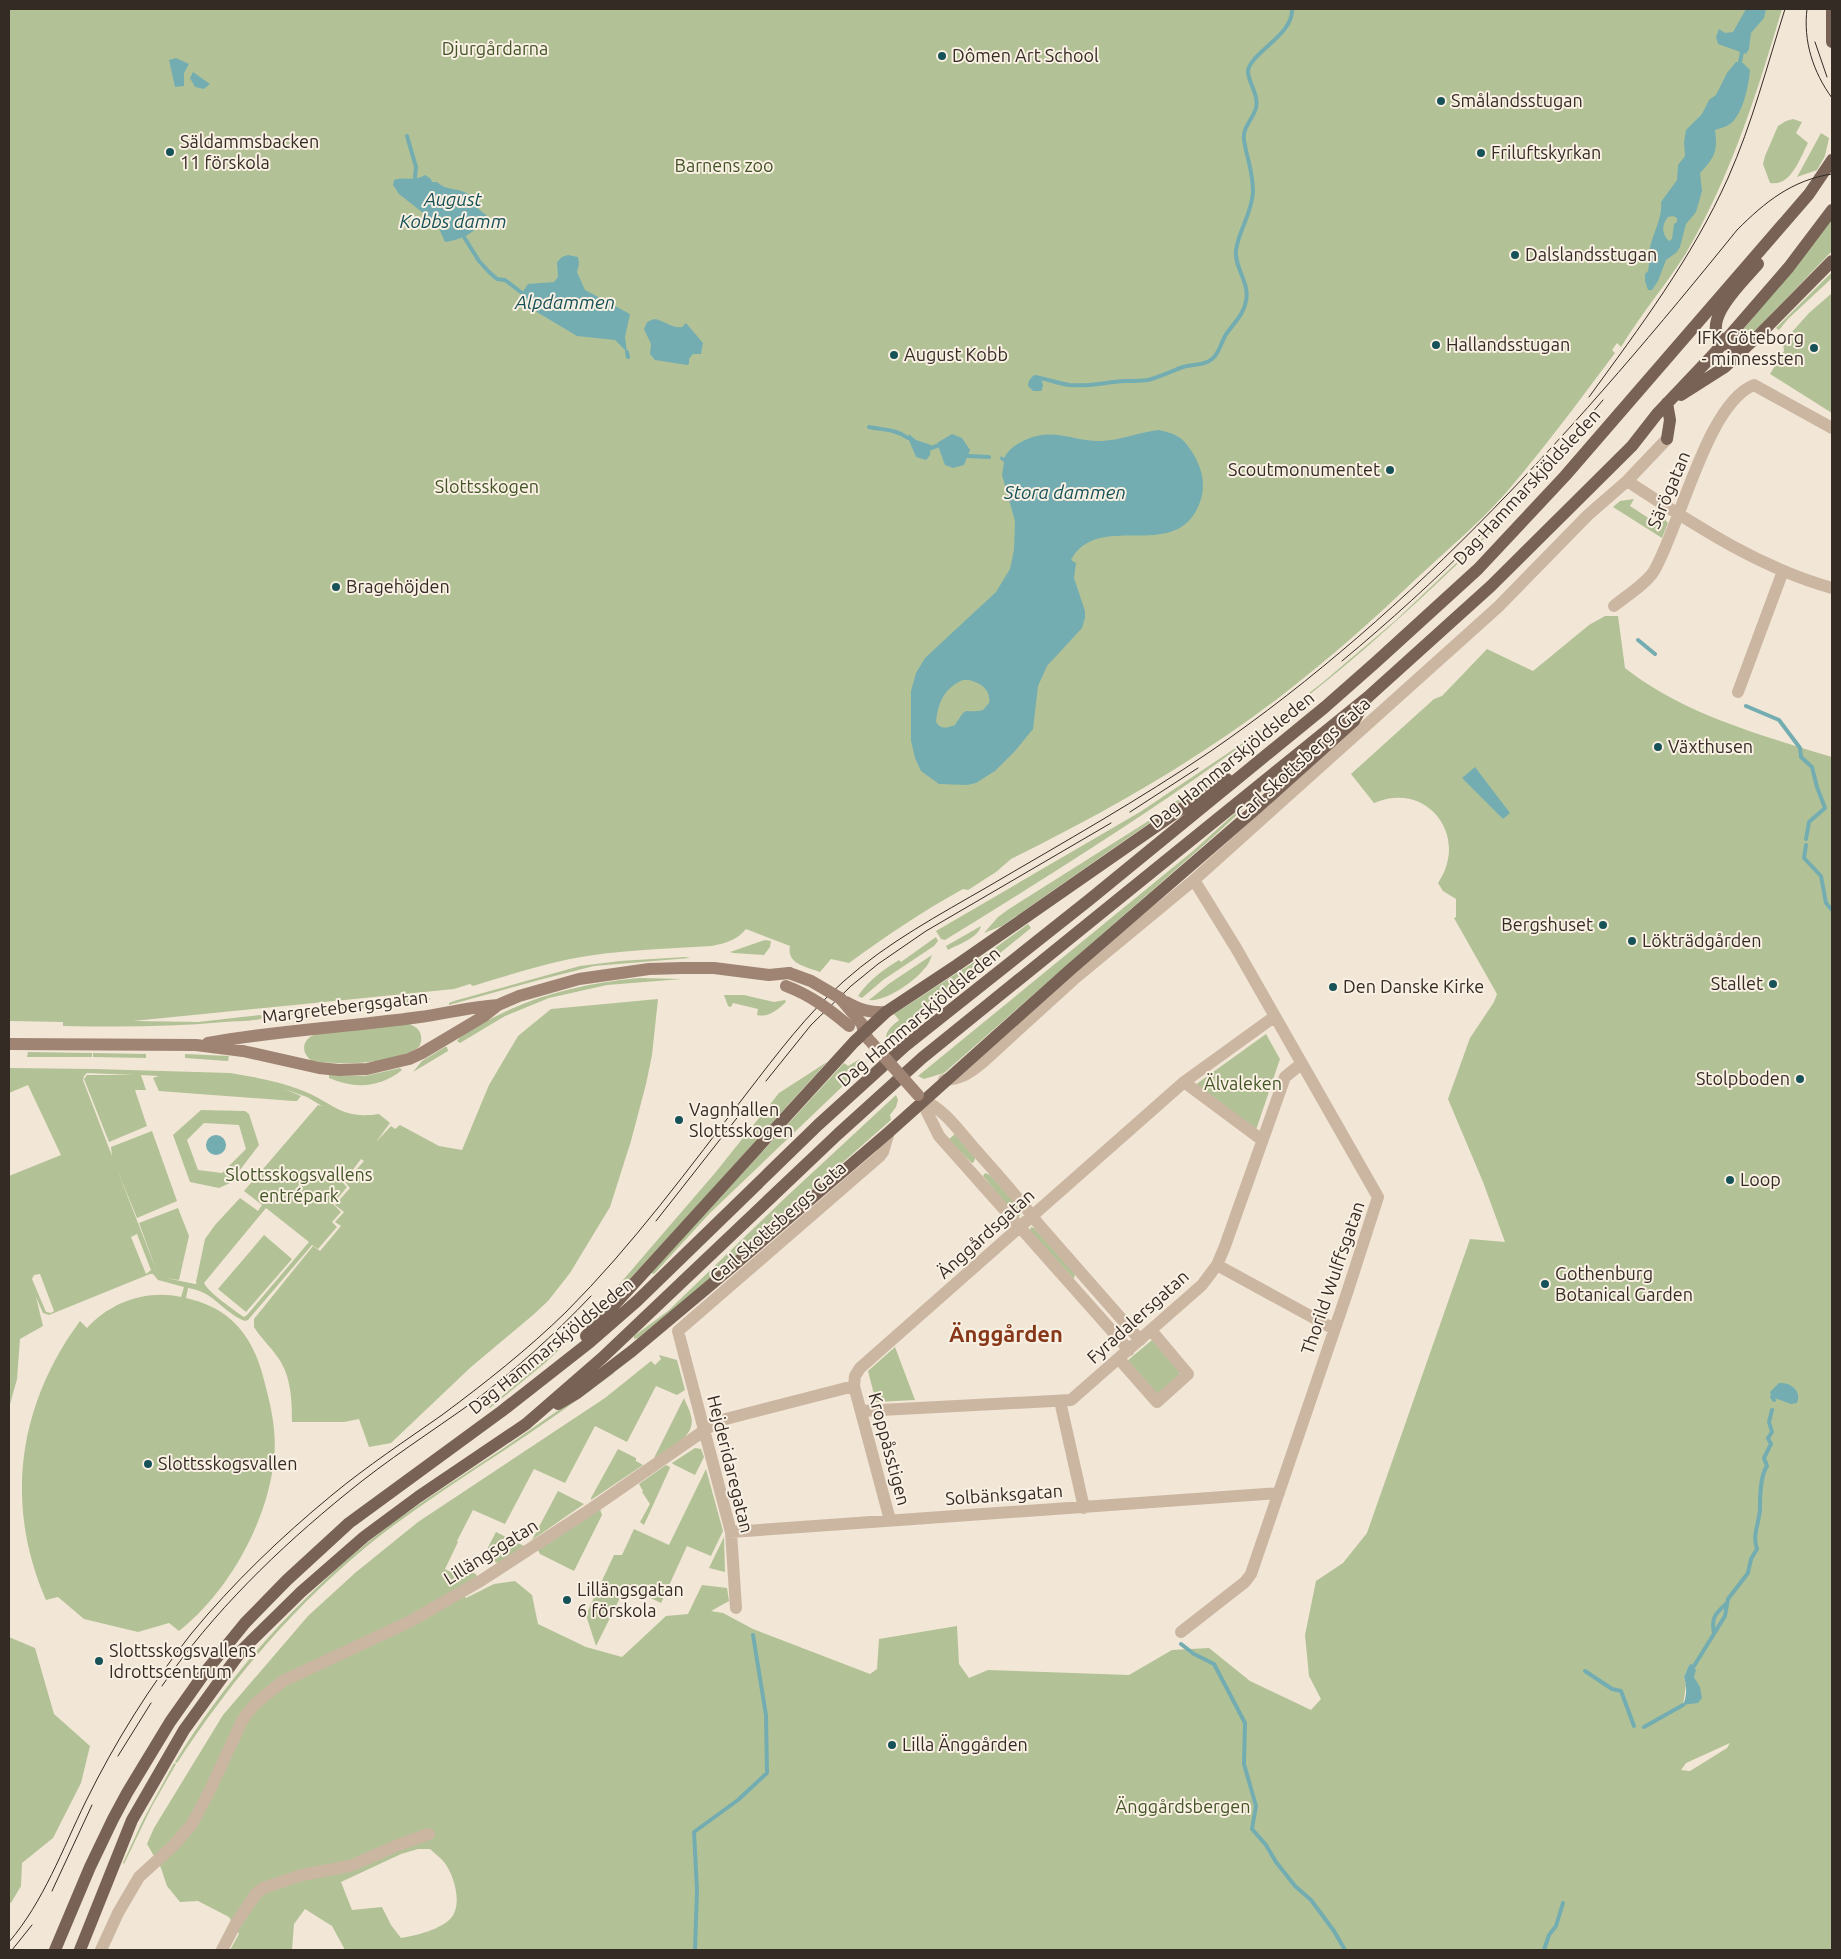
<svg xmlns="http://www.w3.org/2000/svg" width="1841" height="1959" font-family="Ubuntu,sans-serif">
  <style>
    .green { fill: #b2c296; fill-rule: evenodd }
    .water { fill: #74adb1; fill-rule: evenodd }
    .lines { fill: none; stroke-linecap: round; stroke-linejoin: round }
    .stream { stroke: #74adb1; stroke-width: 4 }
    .street { stroke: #cbb6a2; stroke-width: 12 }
    .secondary { stroke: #9f8473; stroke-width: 12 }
    .primary { stroke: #786255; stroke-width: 12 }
    .tram { stroke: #352b25; stroke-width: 1 }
    .secondary-bridge { stroke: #9f8473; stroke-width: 12 }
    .poi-dot { fill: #185259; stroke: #faf0e3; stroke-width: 2 }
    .labels { text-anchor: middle; stroke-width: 4; stroke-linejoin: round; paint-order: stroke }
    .park-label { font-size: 18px; fill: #435527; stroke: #faf0e3 }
    .poi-label { font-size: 18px; fill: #352b25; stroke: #faf0e3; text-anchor: start }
    .street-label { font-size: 18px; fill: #352b25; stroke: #faf0e3 }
    .water-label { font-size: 19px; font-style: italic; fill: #185259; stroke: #faf0e3 }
    .district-label { font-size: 22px; font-weight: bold; fill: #893719; stroke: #faf0e3 }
  </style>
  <rect width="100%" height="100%" fill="#f2e6d6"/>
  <path class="green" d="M9,9H1782C1757,93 1731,176 1686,253C1666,285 1641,314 1621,347L1617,343L1612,350L1615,353C1579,401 1543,450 1504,495C1477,525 1446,551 1417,578C1373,620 1329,659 1281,696C1198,760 1104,813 1011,859L996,872L968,890L963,889C923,911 886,936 849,963L831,959L820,972C807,967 786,964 790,946L746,929C737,940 726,943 712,946C664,949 616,950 570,959C537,966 505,976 473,986L470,984L454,989L133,1021L198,1022L260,1015L266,1017C255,1022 237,1021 224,1022C171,1027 118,1027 65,1026H63V1022L9,1021Z
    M1793,119L1802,122L1796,133L1808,143C1800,158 1791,187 1770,183L1763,164L1765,156L1778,126L1786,121Z
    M1821,133L1829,138L1825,156L1817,170L1797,177Z
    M1832,219V251L1756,330L1743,336L1739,335Z
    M1832,272V278L1788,319L1779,330L1776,328Z
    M1832,293V413L1770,374L1784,351L1783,342L1809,313Z
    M1634,499L1630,506L1659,525L1663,517L1668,523L1662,538L1613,507L1620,501Z
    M1490,531L1491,532C1425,595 1360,657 1287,712C1178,795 1062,868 945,940L941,939L936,931L1140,812L1252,737L1322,683L1396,620Z
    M1605,616H1618L1625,668C1685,715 1761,735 1832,757V1950H345L332,1926L305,1909L294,1924L292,1950H230L239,1934L229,1917L198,1901L180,1902L167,1886L161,1868L147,1844L154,1828L223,1715L308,1616L355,1573L418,1522L605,1398L651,1361L655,1365L661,1359L659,1355L677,1360L685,1390L677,1395L656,1386L627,1442L595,1426L565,1483L534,1469L505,1524L473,1510L457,1541L458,1542L445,1569L463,1579L467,1571L476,1574L477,1578L457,1589L466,1598L494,1584L515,1581L532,1595L538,1624L586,1647L622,1657L666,1616L688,1614L702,1585L727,1588L729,1601L711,1611L723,1613L753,1629L870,1674L877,1669L879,1639L957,1626L959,1664L969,1678L988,1670L1129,1675L1172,1650L1209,1648L1250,1681L1311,1710L1321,1699L1309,1676L1305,1635L1316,1581L1343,1563L1367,1533L1470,1239L1505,1242L1483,1182L1448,1099L1470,1038L1494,1002L1497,994L1454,918L1456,917V899L1443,891L1438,883C1470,836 1427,780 1374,803L1351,774L1434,699L1442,696L1487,649L1533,671L1589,625ZM1689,1665L1700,1691L1683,1705L1686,1685L1684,1677ZM1730,1743L1727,1748L1690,1771L1681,1770L1686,1763ZM418,1849H430C434,1853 440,1857 444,1862C454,1875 463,1904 451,1918C442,1929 415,1936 401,1938L391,1925L382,1907L352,1910L341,1882L401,1854Z
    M1210,777L1211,780L1002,926L984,933L998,917L1009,909L1150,820Z
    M1252,798V801L1213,837L944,1073L924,1079L918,1076L1193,851Z
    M1028,924L1031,928L889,1043C881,1034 892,1026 899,1020L894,1014L988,953Z
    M981,926C978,938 959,944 948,950L946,946Z
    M936,937L938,941L934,946L883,980L862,998L858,996C869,980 883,970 899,960L901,962Z
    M765,940L771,941L770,947L764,955L733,953L730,952Z
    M932,955C930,960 928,966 924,969C914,982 885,1002 869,1000L890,983Z
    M685,957L690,958L594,966L539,980L449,1005V1003L454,1001L580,966L620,961Z
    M639,978L682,979L607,985L549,998L505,1016L460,1043L457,1041C463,1033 477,1027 485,1022C533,995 585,983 639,978Z
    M724,995H744L774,1002L785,1000L786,1002C778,1009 769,1018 757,1015L758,1009L733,1003L731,1007L728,1006Z
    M426,997L431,999L389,1006L280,1016L283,1012Z
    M658,999L652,1055L646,1084L631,1141L610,1207L570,1273L548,1301L533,1315L471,1367L391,1443L369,1447L359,1419L344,1422H292C292,1398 291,1374 276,1355C269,1345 260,1337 254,1327V1319L313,1246L320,1251L341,1226L335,1222L344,1212L335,1205L350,1188L345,1182L364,1161L361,1159L343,1183L347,1187L333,1204L341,1212L332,1222L337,1227L318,1249L312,1245L248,1320L245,1321C222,1312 215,1292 188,1288L186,1298C231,1308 253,1336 264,1380C271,1406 277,1432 274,1459C268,1521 228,1593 179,1631L169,1623L138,1632L84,1619L58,1597L46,1600C4,1504 18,1405 80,1321L87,1328C110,1302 148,1289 181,1297L184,1287L158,1280L153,1274H150L49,1315L43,1313L36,1297L43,1326L20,1339L17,1379L9,1408V1176L61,1155L28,1085L9,1093V1068L95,1069L230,1073C254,1077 278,1081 301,1090C333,1102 340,1120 379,1114L390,1123L376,1142L391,1126L395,1129L400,1125L439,1146L462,1150L489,1085L518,1036L551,1009ZM87,1073L134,1075H87L84,1079L109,1142L147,1126L135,1090H146L141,1075L159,1076L153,1078L159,1091L293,1101H297L301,1096L284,1089L307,1097L322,1106L318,1105L244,1191L262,1205L258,1211L240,1198L215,1225L205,1239L196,1282L197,1283L195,1284L166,1278L179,1280L189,1236L178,1208L139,1223L157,1272L117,1169L137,1218L177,1201L152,1131L111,1147L112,1156L83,1080L84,1076ZM266,1208L309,1242L247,1315L244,1317C235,1311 208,1292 204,1283ZM137,1234L151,1270L146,1274L131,1237ZM40,1274L54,1311L51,1313L46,1312L32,1279L34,1275Z
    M409,1024C421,1028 424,1037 419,1047C392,1065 343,1065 312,1061C300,1052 302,1039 316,1034Z
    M1266,1034L1280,1059L1256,1130L1195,1085Z
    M445,1047H447L448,1051L413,1072L422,1061Z
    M28,1052L92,1053V1057H27Z
    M93,1053L146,1054V1058L93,1057Z
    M185,1054L229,1056L228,1061L185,1058Z
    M860,1059L867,1063L710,1213L654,1274L651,1273L844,1063L848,1066Z
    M827,1062L685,1219L600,1311L545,1363L490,1408L489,1407L544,1361L617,1287L715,1173L779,1093Z
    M400,1068L402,1070C380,1088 354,1089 329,1078V1075L365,1076Z
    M896,1095L898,1100L896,1107L890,1115L891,1120L686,1300L638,1338L634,1339V1336L668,1311L785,1198Z
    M201,1110L245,1111L249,1114L259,1145L230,1183L219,1188L190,1182L173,1135ZM204,1123L239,1125L246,1149L222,1173L198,1170L187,1140Z
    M955,1134L975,1158L974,1162L972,1163L948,1140Z
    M985,1173L990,1175L1022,1211L1019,1217H1017L983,1176Z
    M1031,1227L1034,1228L1075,1274L1074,1279L1030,1231Z
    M264,1235L292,1259L246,1312L218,1289Z
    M1152,1340L1180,1372C1177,1381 1165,1392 1156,1394L1127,1361Z
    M895,1347L915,1400L876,1402L868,1371Z
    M613,1371L614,1373C570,1406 524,1438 477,1468C440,1493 401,1518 366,1547C291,1609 230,1682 177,1763L175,1762C226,1679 292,1605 367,1543C409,1509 456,1480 501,1450C539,1424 576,1398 613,1371Z
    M684,1398C686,1404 690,1410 691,1416C697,1437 668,1449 654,1458Z
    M695,1448L701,1449L704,1457L695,1475L673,1464L672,1463Z
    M618,1449L636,1458V1461L643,1465L591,1500V1498Z
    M666,1465L670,1467L669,1470L644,1525L640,1522L650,1504L642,1492L643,1491L639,1484Z
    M706,1469L723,1531L711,1556L687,1546L661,1603L626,1586L596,1646L586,1615L614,1555H622L634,1529L669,1545Z
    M558,1491L584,1504L532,1540Z
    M599,1506L602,1515L574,1571L540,1554L538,1550Z
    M496,1532L524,1546L499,1564L484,1555Z
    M724,1537L725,1572L709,1568Z
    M9,1637L35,1648L54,1714L90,1746L81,1783L53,1838L22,1863L21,1886L11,1903L9,1902Z
    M174,1763L176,1764L152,1806L124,1864L123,1863L143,1820Z"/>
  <path class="water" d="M1746,9H1766L1764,18L1751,33L1749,49L1746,54L1718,44L1716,37L1719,29L1725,33L1733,32Z
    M176,58L189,64L184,73V86L175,87L169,60Z
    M1736,62L1743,63L1750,70C1749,84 1743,115 1730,124C1726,127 1720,128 1715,130C1718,151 1715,157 1700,173L1702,191L1696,212L1686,224L1680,247L1677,252L1666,260L1658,281L1652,290H1648L1645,281V274L1648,271C1650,263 1648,256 1650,248C1653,232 1663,217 1661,202L1677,180L1678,165L1685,156L1684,142L1686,130L1702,114L1709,100L1716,95L1727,73ZM1673,216L1677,218V222L1674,224L1672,239L1669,241C1662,234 1661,226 1668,217Z
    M193,72L210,84L204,89L195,87L190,78Z
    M425,175L431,179L432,182H437C446,191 458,187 470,195L474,205L487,216V219C472,233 465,239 445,242L437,224L399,194L393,185L394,180C403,176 413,182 425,175Z
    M568,255L578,257L579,264L577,272L585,290L630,314L625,337L627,352L615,340L577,336L525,305L522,293L528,284L554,282L558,277L557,262L562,257Z
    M654,319C664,320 672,329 682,327L686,323L703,343L701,354H693L689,359V364L687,365L655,360L650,354L651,344L644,329L647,322Z
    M1159,430C1176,434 1183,437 1192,452C1201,466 1206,482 1201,499C1180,567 1099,508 1071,560L1076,563L1074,578L1085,611V618L1082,628L1047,666L1038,686L1033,729L1015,751L995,771L976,783L967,785L939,784L925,774L921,771L915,758L911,741V691L916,673L925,658L996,592L1010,569L1014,550L1015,521L1002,475L1004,462L1000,459L1001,456L1004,458C1008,450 1015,445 1023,441C1054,426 1072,442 1102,441C1122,440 1139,432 1159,430ZM963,680C977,679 992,689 989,703L983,710C963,715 969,703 955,725C947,728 941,730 936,722C938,703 944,688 963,680Z
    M909,434L916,440L931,445L930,455L926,460L916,457L908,438Z
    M952,434L962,438L970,450L964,465L953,468L945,465L937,443Z
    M1475,767L1510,813L1503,819L1462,778Z
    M206 1145a10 10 0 1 1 20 0a10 10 0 1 1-20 0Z
    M1779,1383C1791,1382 1802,1391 1797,1403L1791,1404L1772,1397L1770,1392Z
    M1692,1664L1696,1670L1694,1677L1700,1687L1702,1698L1698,1703L1683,1705C1687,1697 1687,1686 1684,1677L1689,1665Z"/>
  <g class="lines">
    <path class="stream" d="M1740,62L1742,52
      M407,136L416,167L415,177
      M464,237L479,261L489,272L497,279L505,280L522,293
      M627,352L628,357
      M1036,384L1038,385L1037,387L1034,386V382L1037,381L1040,382L1041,385L1040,389H1034L1030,385L1031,381L1035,377C1047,379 1057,383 1069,385C1088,387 1106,382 1125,381C1133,381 1140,381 1148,380C1160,377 1172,371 1183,367C1193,364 1204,366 1212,359C1220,353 1221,341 1227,333C1234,323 1244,314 1246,301C1250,282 1234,268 1236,250C1239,230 1252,213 1253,192C1253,171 1247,159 1244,140C1242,128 1253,119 1256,108C1259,95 1249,84 1248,72C1248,54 1294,35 1292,9
      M869,427C883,430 896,429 908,438
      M931,448L937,446
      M968,456L989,457
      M1638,640L1655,654
      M1746,706L1779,720L1800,748L1801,757L1812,767L1817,787L1825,808L1809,822L1806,839
      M1806,845L1804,858L1821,876L1826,903L1832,910
      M1772,1397L1774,1400
      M1714,1633C1711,1618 1715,1614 1726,1604
      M1181,1644L1194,1654L1214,1664L1245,1723L1244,1764L1256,1806L1252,1829L1266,1845L1276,1862L1295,1886L1311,1900L1334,1931L1345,1950
      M1694,1666L1725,1616L1728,1599L1748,1573L1751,1559L1757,1549C1752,1535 1759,1524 1760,1509C1760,1497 1760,1476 1767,1466L1764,1458L1771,1444L1768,1438L1772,1432L1769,1422L1772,1410
      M1585,1671L1612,1689L1621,1691L1634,1726
      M1644,1727L1683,1705
      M695,1950L697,1890L694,1832L738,1800L767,1773L766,1715L753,1635
      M1544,1950L1549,1935L1556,1926L1563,1903"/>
    <path class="street" d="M1627,481C1692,523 1757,567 1832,588
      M1614,606C1626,596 1647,583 1654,571C1680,527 1707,403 1754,385L1832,428
      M1738,692L1783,571
      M944,1080C961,1079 970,1073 982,1063L1073,980L1194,880L1498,607L1588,515L1627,481L1667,439
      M1184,1082L1262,1140
      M923,1100L927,1112L939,1136L1129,1350
      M923,1100C944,1109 959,1131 974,1148C996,1173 1019,1198 1040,1226L1140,1340
      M1217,1265L1334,1329
      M1119,1359L1157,1402L1188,1374L1151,1330
      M1060,1401L1084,1508
      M862,1411L1071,1400L1202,1285L1217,1265L1225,1246L1285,1077L1301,1064
      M890,1520L854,1386L855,1376L860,1368L1184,1082L1274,1017
      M731,1532L1279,1493
      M736,1608L731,1532L678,1331L880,1156L883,1152L889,1132
      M1181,1632L1245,1582L1251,1574L1347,1293L1378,1197L1236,948L1194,880
      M101,1950L118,1913L139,1877L174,1845L192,1824L209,1792L243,1719L255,1704L283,1681L411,1621L482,1580L591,1509L718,1421L854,1386
      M222,1950L236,1923L256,1894L263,1888L302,1875L350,1866L398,1845L429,1834"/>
    <path class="secondary" d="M840,998L862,1024L864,1033L869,1040
      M846,1002C860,1010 871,1013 886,1012
      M208,1043C278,1030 349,1027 420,1017C446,1013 472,1007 498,1005
      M9,1044L196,1045L243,1051L319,1068L339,1070L367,1069L409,1059L422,1053L484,1016L498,1005L519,996L579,979L649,969L682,968H714L769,975L789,973"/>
    <path class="primary" d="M1832,9V42
      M1748,342C1741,347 1734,349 1726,344C1695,325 1744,281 1758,264
      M1681,395L1725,367L1761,333L1832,261
      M1667,439L1670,420L1667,403
      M586,1336L854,1042L886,1012L957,965L1194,800L1227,779
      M558,1404L577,1393L632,1351L713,1283L889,1132L1070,970L1257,808L1354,721L1364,703
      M55,1950L90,1867L113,1819L127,1793L170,1722L206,1671L245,1623L287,1580L349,1523L502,1411L590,1342L637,1301L818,1125L905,1046L1089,900L1325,707L1376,662L1478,569L1565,476L1809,194L1832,160
      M80,1950L132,1820L184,1730L242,1650L301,1592L364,1537L418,1497L526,1424L602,1358L838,1134L922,1058L1368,697L1491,586L1632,446L1657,414L1712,356L1789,267L1832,210"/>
    <path class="tram" d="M1807,9C1803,41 1813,72 1832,98
      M1815,42L1827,77
      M1589,397C1640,327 1692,258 1728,178C1752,124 1767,66 1785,9
      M1342,661C1437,582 1524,495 1603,400
      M1130,812L1198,768
      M766,1081L811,1025L851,986L878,964L926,931L1111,823
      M656,1221L744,1109
      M162,1686C213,1612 278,1549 347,1493C387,1460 431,1432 473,1402C515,1370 554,1335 591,1296
      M118,1756L151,1703
      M52,1891L92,1805
      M9,1942C44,1901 62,1850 86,1801C115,1742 150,1686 191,1634C233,1583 281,1537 332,1495C367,1466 405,1441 442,1415C485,1383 527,1350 566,1312C633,1245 689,1168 747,1093C777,1054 807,1014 844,981C888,942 939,915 989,886C1064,842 1139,800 1211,751C1416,610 1582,422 1737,230C1765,202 1792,180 1832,174
      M12,1950L32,1925"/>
    <path class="secondary-bridge" d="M789,973L811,981L840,998
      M786,986C810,995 829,1009 849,1026
      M871,1042L918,1095"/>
  </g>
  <g class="poi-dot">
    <circle cx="942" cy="56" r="5"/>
    <circle cx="1441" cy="101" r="5"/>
    <circle cx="170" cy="152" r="5"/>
    <circle cx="1481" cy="153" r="5"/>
    <circle cx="1515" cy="255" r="5"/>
    <circle cx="1436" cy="345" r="5"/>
    <circle cx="1814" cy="348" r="5"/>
    <circle cx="894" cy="355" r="5"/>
    <circle cx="1390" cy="470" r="5"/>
    <circle cx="336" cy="587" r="5"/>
    <circle cx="1658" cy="747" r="5"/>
    <circle cx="1603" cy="925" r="5"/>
    <circle cx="1632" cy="941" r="5"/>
    <circle cx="1773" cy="984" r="5"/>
    <circle cx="1333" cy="987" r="5"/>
    <circle cx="1800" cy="1079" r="5"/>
    <circle cx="679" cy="1120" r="5"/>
    <circle cx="1730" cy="1180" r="5"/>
    <circle cx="1545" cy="1284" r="5"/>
    <circle cx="148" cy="1464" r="5"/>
    <circle cx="567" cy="1600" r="5"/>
    <circle cx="99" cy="1661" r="5"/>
    <circle cx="892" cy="1745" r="5"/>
  </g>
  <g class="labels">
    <g class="park-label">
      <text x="495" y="55">Djurgårdarna</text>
      <text x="724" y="172">Barnens zoo</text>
      <text x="487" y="493">Slottsskogen</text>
      <text x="1243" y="1090">Älvaleken</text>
      <text x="299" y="1181">Slottsskogsvallens<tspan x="299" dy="21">entrépark</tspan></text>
      <text x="1183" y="1813">Änggårdsbergen</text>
    </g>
    <g class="poi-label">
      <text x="952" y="62">Dômen Art School</text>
      <text x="1451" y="107">Smålandsstugan</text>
      <text x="180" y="148">Säldammsbacken<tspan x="180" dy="21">11 förskola</tspan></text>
      <text x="1491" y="159">Friluftskyrkan</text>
      <text x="1525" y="261">Dalslandsstugan</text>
      <text x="1804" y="344" text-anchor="end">IFK Göteborg<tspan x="1804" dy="21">- minnessten</tspan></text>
      <text x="1446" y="351">Hallandsstugan</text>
      <text x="904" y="361">August Kobb</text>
      <text x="1380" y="476" text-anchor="end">Scoutmonumentet</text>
      <text x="346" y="593">Bragehöjden</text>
      <text x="1668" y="753">Växthusen</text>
      <text x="1593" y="931" text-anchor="end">Bergshuset</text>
      <text x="1642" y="947">Lökträdgården</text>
      <text x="1763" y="990" text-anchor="end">Stallet</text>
      <text x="1343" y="993">Den Danske Kirke</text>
      <text x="1790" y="1085" text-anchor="end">Stolpboden</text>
      <text x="689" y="1116">Vagnhallen<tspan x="689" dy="21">Slottsskogen</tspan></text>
      <text x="1740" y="1186">Loop</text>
      <text x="1555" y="1280">Gothenburg<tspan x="1555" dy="21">Botanical Garden</tspan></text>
      <text x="158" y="1470">Slottsskogsvallen</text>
      <text x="577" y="1596">Lillängsgatan<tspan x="577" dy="21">6 förskola</tspan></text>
      <text x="109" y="1657">Slottsskogsvallens<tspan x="109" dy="21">Idrottscentrum</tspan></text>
      <text x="902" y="1751">Lilla Änggården</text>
    </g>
    <g class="street-label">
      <text transform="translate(1527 487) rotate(-47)" y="6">Dag Hammarskjöldsleden</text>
      <text transform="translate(1669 490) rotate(-67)" y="6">Särögatan</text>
      <text transform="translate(1303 759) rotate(-42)" y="6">Carl Skottsbergs Gata</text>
      <text transform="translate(1232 760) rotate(-39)" y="6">Dag Hammarskjöldsleden</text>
      <text transform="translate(345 1007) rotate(-7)" y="6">Margretebergsgatan</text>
      <text transform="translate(919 1017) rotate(-40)" y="6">Dag Hammarskjöldsleden</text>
      <text transform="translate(778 1222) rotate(-41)" y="6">Carl Skottsbergs Gata</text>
      <text transform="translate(986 1234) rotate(-42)" y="6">Änggårdsgatan</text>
      <text transform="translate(1333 1278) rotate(-71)" y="6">Thorild Wulffsgatan</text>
      <text transform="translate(1138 1317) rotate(-42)" y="6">Fyradalersgatan</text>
      <text transform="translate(551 1346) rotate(-39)" y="6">Dag Hammarskjöldsleden</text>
      <text transform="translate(889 1449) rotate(75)" y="6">Kroppåsstigen</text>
      <text transform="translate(730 1464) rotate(76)" y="6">Hejderidaregatan</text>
      <text transform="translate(1004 1495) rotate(-4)" y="6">Solbänksgatan</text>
      <text transform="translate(491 1552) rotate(-32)" y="6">Lillängsgatan</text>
    </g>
    <g class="water-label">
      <text x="453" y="206">August<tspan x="453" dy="22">Kobbs damm</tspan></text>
      <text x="565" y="309">Alpdammen</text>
      <text x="1065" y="499">Stora dammen</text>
    </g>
    <g class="district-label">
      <text x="1006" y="1342">Änggården</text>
    </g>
  </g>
  <rect width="1841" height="1959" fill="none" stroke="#352b25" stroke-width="20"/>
</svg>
